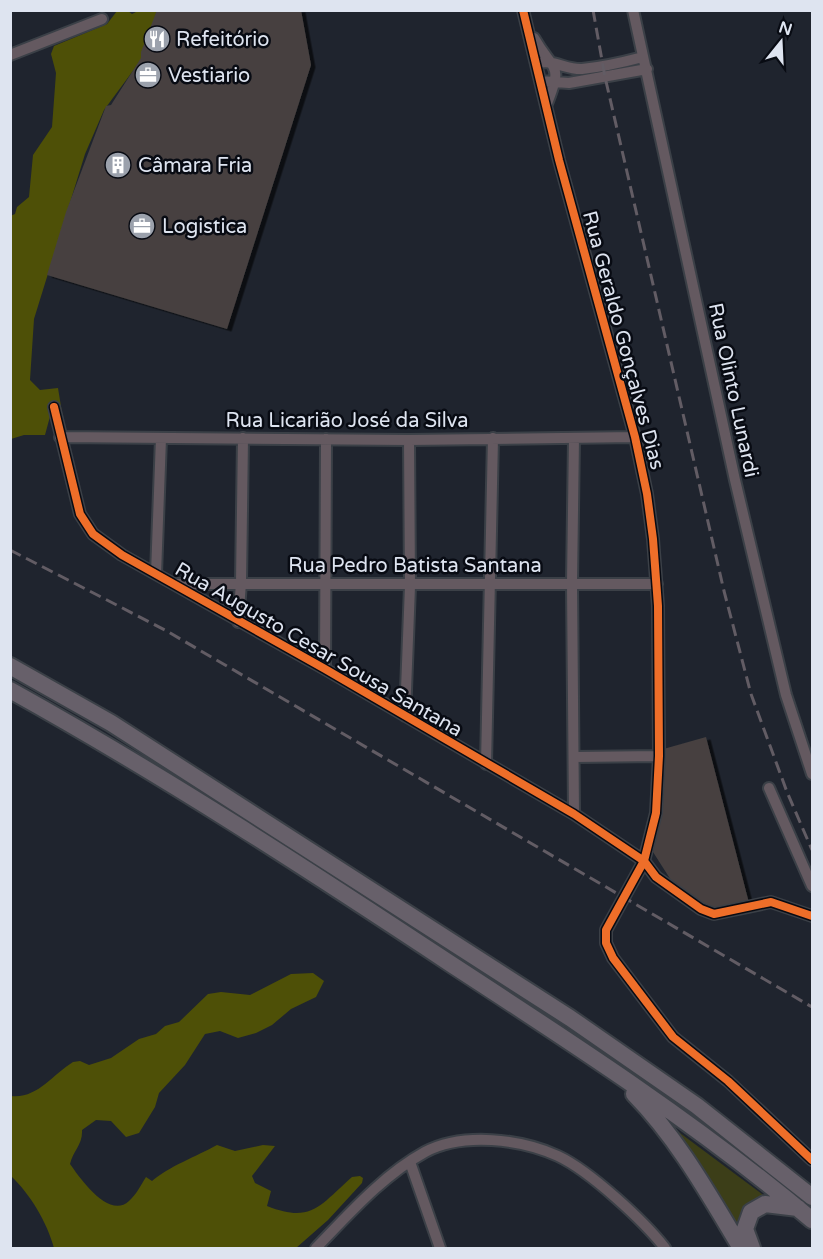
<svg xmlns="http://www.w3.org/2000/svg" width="823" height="1259" font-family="'Varela Round',sans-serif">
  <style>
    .green { fill: #3c3e18 }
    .forest { fill: #4e5007 }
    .building { fill: #464140; filter: url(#shadow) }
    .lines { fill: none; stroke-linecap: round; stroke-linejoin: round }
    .minor-casing { stroke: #3b4047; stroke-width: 14 }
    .highway-casing { stroke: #3b4047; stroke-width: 20 }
    .minor { stroke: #645960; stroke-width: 10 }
    .highway { stroke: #67606a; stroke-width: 16 }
    .rail { stroke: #625c64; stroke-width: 3; stroke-dasharray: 12 6; stroke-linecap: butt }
    .cycleway-casing { stroke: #080b13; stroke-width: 11 }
    .cycleway { stroke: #ee6e29; stroke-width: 8 }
    .labels { text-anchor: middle; stroke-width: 5; stroke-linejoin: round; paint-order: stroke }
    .poi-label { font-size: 20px; fill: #dee4f0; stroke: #080b13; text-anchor: start }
    .street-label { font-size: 20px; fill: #dee4f0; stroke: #080b13 }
  </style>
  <defs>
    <filter id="shadow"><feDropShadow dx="4.5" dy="2.5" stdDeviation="0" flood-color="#0009"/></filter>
  </defs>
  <rect width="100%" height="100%" fill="#1f242e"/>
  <path class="green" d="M676,1130L774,1203C753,1196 739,1206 737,1228L674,1134Z"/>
  <path class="forest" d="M117,11H128L132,14L138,11H157L141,60L104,110L85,154L34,319L30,380L40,390L58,388L64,425L57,411L52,409L45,435H24L11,439L10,216L15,214L17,207L29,197L33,155L52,127L56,73L51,54L54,46L107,24Z
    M313,973L324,981L316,997L291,1009L272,1025L256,1033L238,1038L220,1031L205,1034L185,1065L159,1093L155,1107L139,1133L126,1137L111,1121L96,1120L82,1130C83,1144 73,1151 70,1164C80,1178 109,1220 129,1201C136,1195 141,1185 146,1177L152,1181C168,1167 197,1156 217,1145L235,1151L263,1145L275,1146L252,1176L255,1183L271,1191L267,1206C312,1224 320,1205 352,1177L360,1176L363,1178L362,1183L328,1220L296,1248H54C47,1222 30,1194 11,1176V1096C37,1099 52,1075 73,1062L80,1061L89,1065L111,1058L139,1039L156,1034L165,1026L179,1022L208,994L221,992L250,995L291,974Z"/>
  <path class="building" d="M157,10H301L311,65L227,329L47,275L66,212L106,106L111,105L141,58V52Z
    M706,737L749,903L713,912L676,888L653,852L660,750Z"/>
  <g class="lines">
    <defs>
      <path id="minor" d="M523,10L559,160L635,437L647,494L653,539L658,606L659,756L656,813L644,861L606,930V943L613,958L673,1037L728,1081L812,1160
        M633,10L735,480L786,695L812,774
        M534,38C554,73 564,62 546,106
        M10,55L102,19
        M536,64C551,58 566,70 582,69C602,67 624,62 643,57
        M540,81L569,83L647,69
        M54,407L80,514L93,534L122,555L325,669L574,814L644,861L656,877L701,909L714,914L771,902L812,916
        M60,437L409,440L635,437
        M156,574L161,438
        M174,584H657
        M238,622L241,583L243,438
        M325,669L326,439
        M405,716L410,586L409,440
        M575,757L659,756
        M486,764L493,438
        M769,788L812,886
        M574,814L572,583L574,438
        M410,1162L440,1248
        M316,1248C348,1215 383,1175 425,1152C463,1132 521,1139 558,1156C590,1171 644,1221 665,1248"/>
      <path id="highway" d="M10,666L111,723L570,1018L697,1106L812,1197
        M10,690C163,775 309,870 454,966C577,1046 700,1126 812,1220
        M634,1094C678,1139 709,1195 741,1248
        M752,1248L745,1229L751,1212L765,1204L798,1208"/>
    </defs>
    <use href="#minor" class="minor-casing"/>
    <use href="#highway" class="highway-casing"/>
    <use href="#minor" class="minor"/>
    <use href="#highway" class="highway"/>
    <path class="rail" d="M593,10L605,77L724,591L751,694L787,792L812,850
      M10,550L165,630L812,1007"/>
    <defs>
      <path id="cycleway" d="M523,10L559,160L635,437L647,494L653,539L658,606L659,756L656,813L644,861L606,930V943L613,958L673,1037L728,1081L812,1160
        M54,407L80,514L93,534L122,555L325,669L574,814L644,861L656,877L701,909L714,914L771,902L812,916"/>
    </defs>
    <use href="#cycleway" class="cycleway-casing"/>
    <use href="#cycleway" class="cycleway"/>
  </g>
  <defs>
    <symbol id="restaurant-disc" viewBox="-11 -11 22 22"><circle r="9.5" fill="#9ba1ac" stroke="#080b13"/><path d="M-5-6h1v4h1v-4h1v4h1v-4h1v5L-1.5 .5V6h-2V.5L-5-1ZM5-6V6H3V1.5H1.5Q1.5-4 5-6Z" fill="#fff"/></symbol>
    <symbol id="office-disc" viewBox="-11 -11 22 22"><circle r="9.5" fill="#9ba1ac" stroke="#080b13"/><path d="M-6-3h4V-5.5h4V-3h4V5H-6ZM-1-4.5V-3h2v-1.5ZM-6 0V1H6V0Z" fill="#fff"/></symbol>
    <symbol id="building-disc" viewBox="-11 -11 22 22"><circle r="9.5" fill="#9ba1ac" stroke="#080b13"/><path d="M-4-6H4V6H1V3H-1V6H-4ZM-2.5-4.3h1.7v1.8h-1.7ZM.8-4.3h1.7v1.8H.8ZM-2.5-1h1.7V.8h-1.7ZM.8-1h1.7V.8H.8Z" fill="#fff"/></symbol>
  </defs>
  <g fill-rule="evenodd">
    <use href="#restaurant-disc" x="142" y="24" width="30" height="30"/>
    <use href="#office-disc" x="133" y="60" width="30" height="30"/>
    <use href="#building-disc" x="103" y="150" width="30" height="30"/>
    <use href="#office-disc" x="127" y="211" width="30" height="30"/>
  </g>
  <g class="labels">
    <g class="poi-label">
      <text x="176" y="46">Refeitório</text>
      <text x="168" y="82">Vestiario</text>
      <text x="138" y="172">Câmara Fria</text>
      <text x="162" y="233">Logistica</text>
    </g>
    <g class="street-label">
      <text transform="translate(624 340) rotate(75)" y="7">Rua Geraldo Gonçalves Dias</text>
      <text transform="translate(734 390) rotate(78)" y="7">Rua Olinto Lunardi</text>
      <text x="347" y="427">Rua Licarião José da Silva</text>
      <text x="415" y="572">Rua Pedro Batista Santana</text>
      <text transform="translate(319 649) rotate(30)" y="7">Rua Augusto Cesar Sousa Santana</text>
    </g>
  </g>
  <rect width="823" height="1259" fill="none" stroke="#dee4f0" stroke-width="24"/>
  <g transform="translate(781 42) rotate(18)" stroke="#080b13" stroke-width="4.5" paint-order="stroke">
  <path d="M0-4.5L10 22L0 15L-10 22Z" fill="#dee4f0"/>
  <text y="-9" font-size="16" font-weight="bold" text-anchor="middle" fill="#dee4f0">N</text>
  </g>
</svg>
